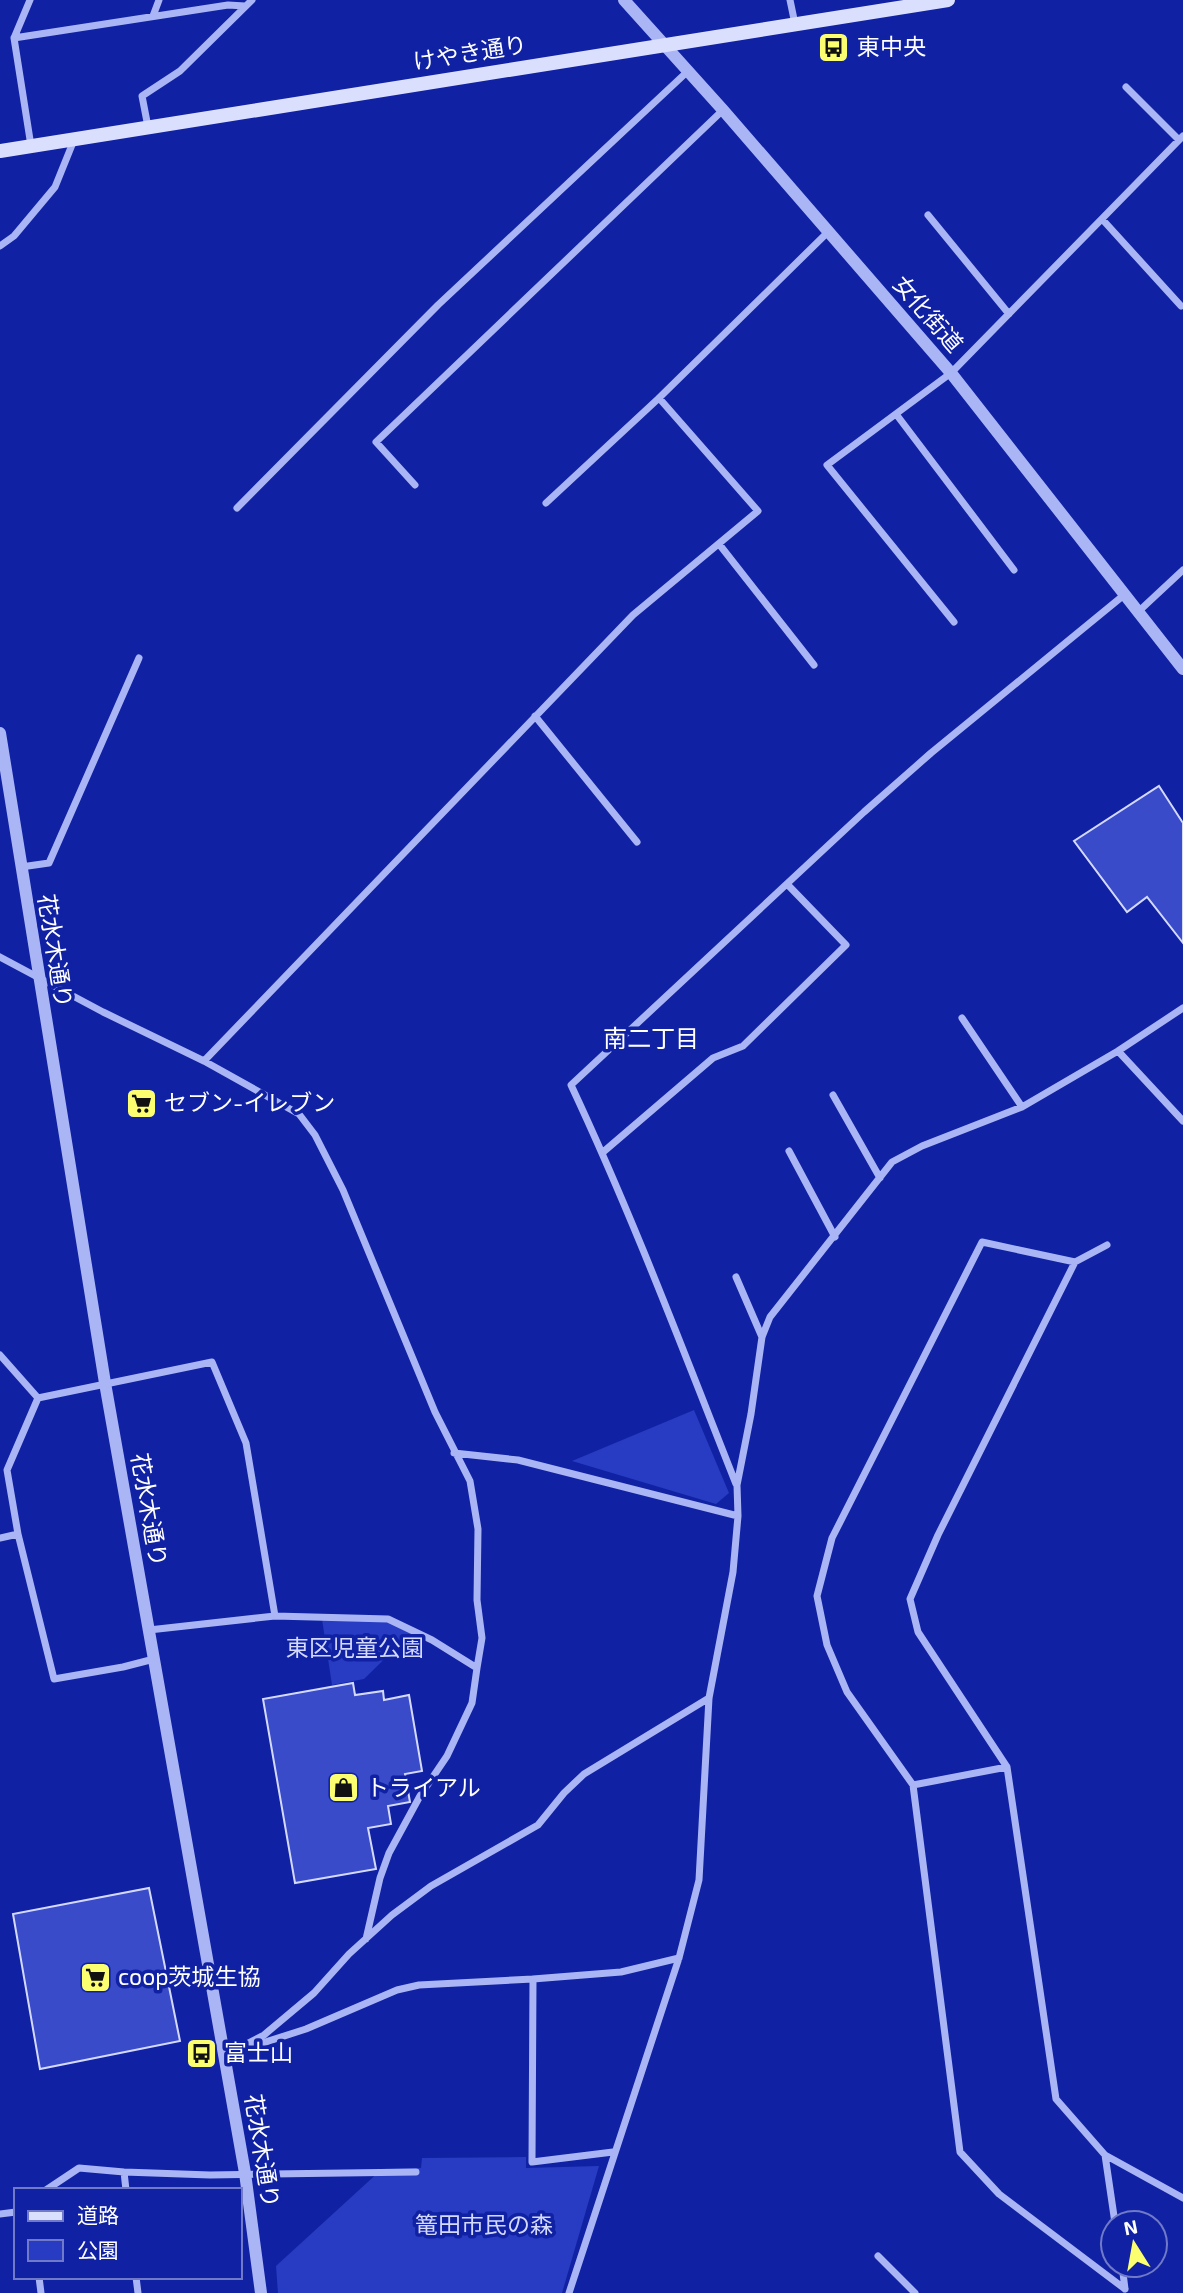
<svg xmlns="http://www.w3.org/2000/svg" width="1183" height="2293" font-family="'Exo 2','Noto Sans JP',sans-serif">
  <style>
    .green { fill: #273cc2 }
    .building { fill: #394bc9; stroke: #d4d9fe; stroke-width: 2 }
    .lines { fill: none; stroke-linecap: round; stroke-linejoin: round }
    .minor { stroke: #aab5f6; stroke-width: 7 }
    .tertiary { stroke: #aab5f6; stroke-width: 12 }
    .secondary { stroke: #dbdffe; stroke-width: 14 }
    .labels { text-anchor: middle; stroke-width: 7; stroke-linejoin: round; paint-order: stroke }
    .poi-label { font-size: 23px; fill: #fff; stroke: #1022a3; text-anchor: start }
    .street-label { font-size: 23px; fill: #fff; stroke: #1022a3 }
    .park-label { font-size: 23px; fill: #d4d9fe; stroke: #1022a3 }
    .neighbourhood-label { font-size: 24px; fill: #fff; stroke: #1022a3 }
  </style>
  <rect width="100%" height="100%" fill="#1022a3"/>
  <path class="green" d="M694,1410L729,1493L716,1504L572,1461Z
    M322,1619L388,1621L412,1632L364,1679L332,1685Z
    M526,2157V2168L599,2166L562,2293H278L276,2266L382,2169L421,2168L422,2158Z"/>
  <path class="building" d="M1159,786L1183,823V943L1147,897L1127,912L1074,841Z
    M353,1683L355,1695L383,1691L384,1700L409,1695L422,1771L405,1774L410,1802L388,1806L391,1824L368,1828L376,1869L295,1883L263,1699Z
    M149,1888L180,2041L40,2069L13,1914Z"/>
  <g class="lines">
    <path class="minor" d="M30,0L14,38L31,146
      M790,0L795,24
      M153,16L159,0
      M14,38L228,5L245,6
      M1126,87L1179,140
      M148,127L142,96L180,71L252,0
      M928,215L1009,314
      M1102,219L1181,306
      M0,246L14,236L55,187L74,140
      M896,414L1014,570
      M415,485L376,442L723,110
      M546,503L659,398L829,231
      M237,508L438,305L688,71
      M719,544L814,665
      M1138,612L1183,570
      M954,622L827,465L951,373L1183,136
      M535,716L637,842
      M21,867L49,863L139,658
      M0,957L103,1012L204,1061L299,1114L315,1135L343,1190L435,1412L470,1481L478,1529L477,1600L482,1638L477,1668L432,1640L388,1619L275,1616L149,1630
      M962,1018L1022,1107
      M1118,1051L1183,1121
      M204,1061L633,615L758,511L659,398
      M833,1095L880,1178
      M789,1151L835,1237
      M602,1153L713,1058L743,1046L846,945L787,884
      M1075,1262L1107,1245
      M736,1277L762,1337
      M0,1355L38,1398
      M38,1398L212,1362L246,1443L275,1616
      M38,1398L7,1470L18,1534L54,1679L123,1667L154,1659
      M454,1453L518,1460L738,1516
      M736,1484C683,1350 632,1215 571,1085L864,812L931,753L1124,595
      M0,1538L18,1534
      M913,1785L1007,1767
      M366,1939L380,1878L389,1853L420,1796L447,1756L472,1703L477,1668
      M244,2049L306,2029L397,1990L419,1985L533,1979
      M225,2055L264,2035L314,1993L349,1954L392,1915L431,1886L538,1825L564,1793L584,1774L709,1698
      M613,2152L532,2162L533,1979L621,1972L679,1958
      M1105,2155L1115,2223
      M124,2172L126,2190
      M46,2190L79,2168L124,2172L210,2175L416,2172
      M0,2214L16,2212
      M878,2256L915,2293
      M1122,2265L1125,2289
      M39,2277L41,2293
      M136,2277L138,2293
      M1125,2289L999,2194L960,2152L913,1785L847,1692L827,1645L817,1596L832,1538L982,1242L1075,1262L938,1535L910,1599L918,1632L1007,1767L1056,2099L1105,2155L1183,2198
      M569,2293L679,1958L699,1880L709,1698L733,1572L738,1516L737,1485L751,1414L762,1337L770,1317L892,1162L922,1146L1022,1107L1118,1051L1183,1008"/>
    <path class="tertiary" d="M624,0L723,110L951,373L1183,669
      M0,733L105,1383L245,2173L261,2293"/>
    <path class="secondary" d="M0,151L948,0"/>
  </g>
  <defs>
    <symbol id="bus-square" viewBox="-11 -11 22 22"><rect x="-9" y="-9" width="18" height="18" rx="4" fill="#fbff6f" stroke="#1022a3"/><path d="M-5-6H5V4H4V6H2V4H-2V6H-4V4H-5ZM-3.5-4V0h7V-4ZM-3.5 1.2v1.5H-2V1.2ZM2 1.2v1.5H3.5V1.2Z" fill="#111"/></symbol>
    <symbol id="supermarket-square" viewBox="-11 -11 22 22"><rect x="-9" y="-9" width="18" height="18" rx="4" fill="#fbff6f" stroke="#1022a3"/><path d="M-6-5.5h2.5l.6 2H6L4.5 2H-2.5L-4.4-4H-6ZM-1.5 3.2a1.3 1.3 0 1 0 .1 0ZM3 3.2a1.3 1.3 0 1 0 .1 0Z" fill="#111"/></symbol>
    <symbol id="shop-square" viewBox="-11 -11 22 22"><rect x="-9" y="-9" width="18" height="18" rx="4" fill="#fbff6f" stroke="#1022a3"/><path d="M-5-2.5h2.3a2.7 3.5 0 0 1 5.4 0H5L5.5 6h-11ZM-1.5-2.5h3a1.5 2.3 0 0 0-3 0Z" fill="#111"/></symbol>
  </defs>
  <g fill-rule="evenodd">
    <use href="#bus-square" x="816" y="30" width="35" height="35"/>
    <use href="#supermarket-square" x="124" y="1086" width="35" height="35"/>
    <use href="#shop-square" x="326" y="1770" width="35" height="35"/>
    <use href="#supermarket-square" x="78" y="1960" width="35" height="35"/>
    <use href="#bus-square" x="184" y="2036" width="35" height="35"/>
  </g>
  <g class="labels">
    <g class="poi-label">
      <text x="857" y="55">東中央</text>
      <text x="164" y="1111">セブン-イレブン</text>
      <text x="366" y="1796">トライアル</text>
      <text x="118" y="1985">coop茨城生協</text>
      <text x="224" y="2061">富士山</text>
    </g>
    <g class="street-label">
      <text transform="translate(470 53) rotate(-9)" y="8">けやき通り</text>
      <text transform="translate(928 314) rotate(49)" y="8">女化街道</text>
      <text transform="translate(55 951) rotate(81)" y="8">花水木通り</text>
      <text transform="translate(149 1510) rotate(80)" y="8">花水木通り</text>
      <text transform="translate(262 2151) rotate(81)" y="8">花水木通り</text>
    </g>
    <g class="park-label">
      <text x="355" y="1656">東区児童公園</text>
      <text x="484" y="2233">篭田市民の森</text>
    </g>
    <g class="neighbourhood-label">
      <text x="651" y="1047">南二丁目</text>
    </g>
  </g>
  <rect x="14" y="2188" width="228" height="91" fill="#1022a3" stroke="#707ac8" stroke-width="2"/>
  <rect x="28" y="2211" width="35" height="10" fill="#dbdffe" stroke="#707ac8" stroke-width="2"/>
  <text x="77" y="2223" font-size="21" fill="#ffffff">道路</text>
  <rect x="28" y="2240" width="35" height="21" fill="#273cc2" stroke="#707ac8" stroke-width="2"/>
  <text x="77" y="2258" font-size="21" fill="#ffffff">公園</text>
  <g transform="translate(1134 2244) rotate(349)"><circle r="33" fill="#1022a3" stroke="#707ac8" stroke-width="2"/>
  <path d="M0-5L12 26L0 18L-12 26Z" fill="#fbff6f"/>
  <text y="-10" font-size="19" font-weight="bold" text-anchor="middle" fill="#ffffff">N</text>
  </g>
</svg>
